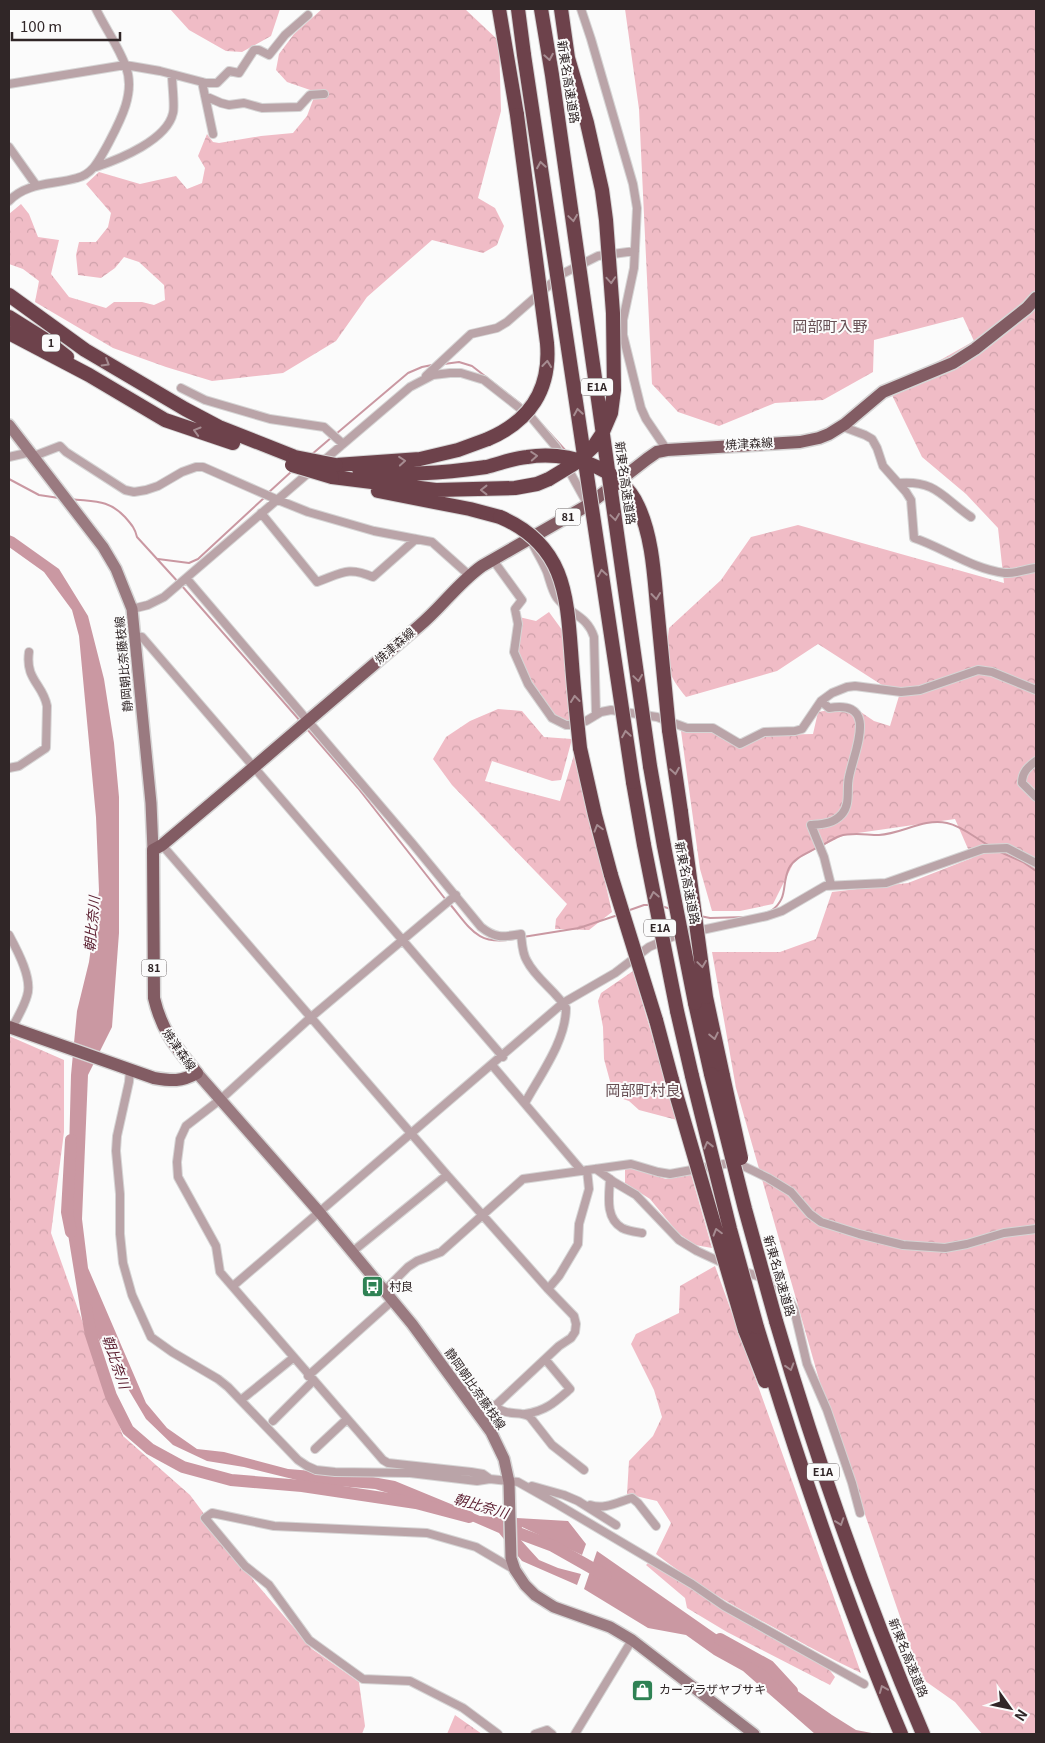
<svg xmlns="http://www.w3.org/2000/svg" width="1045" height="1743" font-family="Georgia,'Noto Sans JP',serif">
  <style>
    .forest { fill: url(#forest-crowns) }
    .water { fill: #ca98a2 }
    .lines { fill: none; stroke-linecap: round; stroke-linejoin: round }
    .stream { stroke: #ca98a2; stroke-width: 2 }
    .river { stroke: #ca98a2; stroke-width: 12 }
    .minor-casing { stroke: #d6d5d5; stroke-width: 10 }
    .secondary-casing { stroke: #d6d5d5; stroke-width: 14 }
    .primary-casing { stroke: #d6d5d5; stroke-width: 15 }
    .motorway-casing { stroke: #d6d5d5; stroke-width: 16 }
    .minor { stroke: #baa4a8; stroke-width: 8 }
    .secondary { stroke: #9a7a80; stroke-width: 11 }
    .primary { stroke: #825c63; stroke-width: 12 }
    .motorway { stroke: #6d424b; stroke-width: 14 }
    .motorway-bridge-casing { stroke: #d6d5d5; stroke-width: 16; stroke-linecap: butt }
    .motorway-bridge { stroke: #6d424b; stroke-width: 14 }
    .oneway { stroke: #a68c91 }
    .labels { text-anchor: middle; stroke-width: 4; stroke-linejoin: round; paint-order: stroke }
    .shield { fill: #fbfbfb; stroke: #6d6667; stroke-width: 1 }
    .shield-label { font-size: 11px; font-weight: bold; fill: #302627 }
    .street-label { font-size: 12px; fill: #302627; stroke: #fbfbfb }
    .poi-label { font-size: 12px; fill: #302627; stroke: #fbfbfb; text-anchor: start }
    .water-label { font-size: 14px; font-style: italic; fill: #591c2e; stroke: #fbfbfb }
    .quarter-label { font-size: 15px; fill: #674f54; stroke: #fbfbfb }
  </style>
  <defs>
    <pattern id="forest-crowns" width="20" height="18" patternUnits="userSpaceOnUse" patternTransform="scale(1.25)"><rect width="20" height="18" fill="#f0bcc6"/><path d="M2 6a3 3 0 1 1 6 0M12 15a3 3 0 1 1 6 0" fill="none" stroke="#cea1aa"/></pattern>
  </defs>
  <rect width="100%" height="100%" fill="#fbfbfb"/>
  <path class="forest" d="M170,9H280L271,36L242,52L226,51L189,30Z
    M322,9H465L499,41L501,111L478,198L495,208L504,226L497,245L483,253L432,240L367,297L336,341L283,373L212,381L166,367L113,348L35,302L39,281L23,269L9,264V214L21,204L29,214L38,237L59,240L51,274L69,297L106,308L114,302H142L154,305L165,300L164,285L139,262L124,257L115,268L101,278L78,275L76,255L79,242H96L108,227L111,213L86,184L99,172L140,184L176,176L187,189L202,183L205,168L198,156L207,134L213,142L219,143L261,136L293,133L307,116L316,92L287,82L276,70L279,54L294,34Z
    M625,9H1036V1734H982L955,1702L921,1678L820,1383L736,1088L712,952H780L816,939L832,892L908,883L972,858L955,819L844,835L795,860L773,904L740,911H712L700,869L681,731H711L738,747L770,735L813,734L818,712L852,706L874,721L890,726L899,696L818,644L777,671L686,697C664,670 665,662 669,628L721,580L751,537L798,525L1004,583L998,528L966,494L922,457L889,389L974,341L963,317L874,340L873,372L823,400L775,403L719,426L678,412L652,384L639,109Z
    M549,612L565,634L573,723L552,714L529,681L515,646L519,617L536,621Z
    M498,709L522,711L544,737L572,739L561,780L552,781L492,761L485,781L560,801L575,752L612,912L589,930L555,929L556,919L567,904L452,785L433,759L446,737L470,721Z
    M633,971L677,1120L639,1110L629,1101L614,1096L604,1059L603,1027L598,1001L601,993Z
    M9,1036L64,1060V1132L51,1233L123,1436L190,1495L255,1582L312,1649L359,1682L365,1726L362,1734H9Z
    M625,1168L634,1169L666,1179L691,1174L712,1248L695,1245L678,1233L650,1199L625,1183Z
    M715,1266L861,1673C831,1659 802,1643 773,1627C732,1605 693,1583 656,1554L671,1523L657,1501L627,1494L629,1461L653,1436L662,1417L654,1390L631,1344L636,1334L679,1313L680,1286Z
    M649,1562L727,1611L828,1668L835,1677L830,1685L727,1632L687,1608L685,1598L646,1565Z
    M455,1715L482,1734H447Z"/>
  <path class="water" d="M9,535L14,537L59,569L88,616L104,679L114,743L119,797V933L112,1027L88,1075L82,1219L88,1268L146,1403L167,1428L197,1449L224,1452L288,1469L362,1475L395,1481L480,1516L568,1521L586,1544L582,1555L522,1527L519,1538L539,1560L558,1568L581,1574L577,1585L522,1561L499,1533L453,1513L375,1489L313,1484L244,1467L207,1461L173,1445L146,1419L80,1308L67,1228L71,1075L77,1011L89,962L99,891L96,817L79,636L72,610L44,572L9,547Z
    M597,1551L832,1715L856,1730L877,1734H815L743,1671L714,1655L686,1635L648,1628L584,1589Z"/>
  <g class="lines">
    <path class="stream" d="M444,364L459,362L472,366L521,404
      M537,419L566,451
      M336,434L408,373L422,367L432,365
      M311,455L332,437
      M9,479L39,495L59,498
      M268,493L292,471
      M71,499C94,502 108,499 125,517C131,524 135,528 137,537L179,583
      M158,559L189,563L198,559L265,497
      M182,586L301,722
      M307,729L358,788L446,900
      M823,845C828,842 834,838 840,836C852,832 866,835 879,835C902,834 923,818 947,823C962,826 975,838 988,845
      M998,851L1023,862L1036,871
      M449,903C471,929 477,946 514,939
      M661,906L671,909
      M627,911L644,905H651
      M771,911C789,898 781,885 789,868C795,857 808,853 818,847
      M700,916L710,918L747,917
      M523,937L579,928L618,915"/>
    <path class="river" d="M71,1140L67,1212L71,1232
      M86,1308L91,1335L111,1396L128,1430L150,1449L183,1467L231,1480L302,1486L416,1503L469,1517
      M505,1528L553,1546L606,1576
      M720,1639L769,1666L792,1691"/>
    <defs>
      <path id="minor" d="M581,9L591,39L633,184L637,208L634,268L623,320V335L641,408L646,419L667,450
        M202,82L213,134
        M9,84L125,65L160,71L206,83H217L229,71L239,73L254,50H259L269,55L285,35L308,15
        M205,96L221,103L229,105L244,103L262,108L299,107L310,95L324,94
        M9,147L36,185
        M96,167C120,159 167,140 173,113C175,106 172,85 172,75
        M9,201C27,182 53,185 77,178C93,174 99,160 107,146C119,123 136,94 126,67C119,47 105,28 96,9
        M426,376L471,334L497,328L507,322L562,274L598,256L635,251
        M181,388L205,400L270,419L324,427L343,444
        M841,426L865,435L872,439L877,448L883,466L906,492L911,500L914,538C944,548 972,569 1005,573C1015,574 1026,569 1036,568
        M34,456L60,446L66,452L125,490L134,492L146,490L158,486L182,472L196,467H203L278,500L308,512L374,531L432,542L469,575
        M9,457L31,452
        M322,462L410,387L433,375L450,373H461L484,380L531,417L556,447L588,505
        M899,483C936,480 943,498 971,517
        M261,513L317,582C342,573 348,566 373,577L416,539
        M531,541C536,551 543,562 547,572C550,581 552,591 557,598C570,615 587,615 594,637L596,715
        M493,560L522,600L515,609L518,624L514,652L528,684L552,718L566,725H574L586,721L601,712L611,710L657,717L687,728H713L740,744L764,732L795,731L802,729L821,701L832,693L847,687L855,686L901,692L920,690L978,670L992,672L1036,690
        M187,579L412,843L481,927C496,939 503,937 521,934C522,943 522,953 527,961C536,979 556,991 566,1008C566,1041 540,1075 525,1103
        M132,609L148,605L164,597L313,469
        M134,636L142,637L503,1057
        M821,701L829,708C880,699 854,751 849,777C846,790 851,803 842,814C833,824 823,824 811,825L824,857L831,885
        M1036,761C1028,767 1022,772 1022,783L1036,797
        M9,768L19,766L46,748L47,706C43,684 25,680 29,652
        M162,845L447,1175L548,1289L574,1316L576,1324L575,1332L571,1338L559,1346L495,1406
        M456,895L310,1018L221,1099L186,1126L180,1139L177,1162L178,1177L216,1246L220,1272L383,1460L388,1463L471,1472L483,1474L490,1479
        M9,935C17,950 33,979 27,996C24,1007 17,1018 12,1028
        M492,1065L581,1170
        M130,1070L129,1082L117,1136L116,1151L120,1194V1234L123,1263L132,1295L151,1337L172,1352L218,1379L228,1387L298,1460L307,1466L316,1470L335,1472L410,1473L477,1481L490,1479L518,1482L557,1504L692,1584L724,1606L864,1684
        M596,1169L614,1182L636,1195L679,1240L697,1251L727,1265
        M610,1179C609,1196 605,1218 622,1228C628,1231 636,1232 642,1233
        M352,1252L447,1175
        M740,1270L760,1277L784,1290L794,1309L807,1364L827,1410L852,1483L860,1513
        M233,1286L563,1003L615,973L649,947L674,936L767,916L782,911L825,886L886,883L983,849L1007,848L1036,863
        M548,1289L559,1276L578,1244L579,1224L589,1189L587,1170
        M384,1291L408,1267L417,1261L441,1252L523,1179L631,1164L658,1172L670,1174L735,1162L768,1178L791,1192L810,1214L821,1222L859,1234L903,1245L945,1248L967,1244L1004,1233L1036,1229
        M308,1376L392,1301
        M460,1389C481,1394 486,1404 503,1411C512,1415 522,1411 530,1417L552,1445L584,1470
        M241,1400L293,1358
        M525,1414C546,1411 555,1402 570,1389L545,1359
        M273,1421L313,1381
        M315,1449L346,1420
        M532,1486L564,1495L578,1501L616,1525
        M590,1505C604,1510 618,1502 632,1498L638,1503L656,1526
        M498,1734L463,1708L410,1681L363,1679L309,1640L269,1585L245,1566L205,1518L212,1513L274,1526L427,1533L476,1547L515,1570
        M535,1734L547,1730L552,1734
        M575,1734L632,1640"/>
      <path id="secondary" d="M9,425L103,547L116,569L132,609L151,803L153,850
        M197,1073L320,1213L412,1324L491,1432L504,1459L509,1482L511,1558L515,1570L525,1585L535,1595L554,1607L610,1627L632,1640L754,1734"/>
      <path id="primary" d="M9,1027L154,1078C172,1081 181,1082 197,1073C176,1047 162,1032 154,998L153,850L162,845C248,773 333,699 419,626C441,608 458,583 482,566L588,505L647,459L657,452L667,450L800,442L819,438L829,434L845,424L883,392L953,363L975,349L1027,308L1036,298"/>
      <path id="motorway" d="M499,9L517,115
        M518,9L524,55
        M9,295L85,350L185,409L219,427L295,457
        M9,317L44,339L67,357
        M9,333L89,375L165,420L233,443
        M336,465L420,459L458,450L488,439
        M359,469C401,477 444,473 486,467
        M332,477L436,490L515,488L537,484L549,479
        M378,491L470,509L500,517
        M669,730L681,812
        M580,748L595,815L611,875
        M650,766L664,846
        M633,782L644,845
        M706,997L723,1076
        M695,1003L711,1074
        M677,1011L692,1076
        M656,1020L672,1080
        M776,1321C817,1461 865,1599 923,1734
        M757,1327C799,1465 845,1602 901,1734
        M745,1330L765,1381"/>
    </defs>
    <use href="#minor" class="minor-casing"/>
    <use href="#secondary" class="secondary-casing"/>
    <use href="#primary" class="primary-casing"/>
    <use href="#motorway" class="motorway-casing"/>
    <use href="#minor" class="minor"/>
    <use href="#secondary" class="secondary"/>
    <use href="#primary" class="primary"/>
    <use href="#motorway" class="motorway"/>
    <defs>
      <path id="motorway-bridge" d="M541,9L552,75L650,766
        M524,55L633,782
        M488,439C530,421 551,389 547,343L517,115
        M295,457L336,465
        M292,465L332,477
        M486,467C499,464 513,458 527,457C566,451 620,466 638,506C652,536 654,573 657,606C661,647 665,689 669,730
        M549,479L577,462L594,446L602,434L611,413L614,390L613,313L606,220L602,190L587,123L568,58L561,9
        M500,517C568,546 567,600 572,664C574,692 577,720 580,748
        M681,812L706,997
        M644,845L677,1011
        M664,846L695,1003
        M611,875L656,1020
        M711,1074L745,1209L776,1321
        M692,1076L730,1229L757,1327
        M723,1076L741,1158
        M672,1080L745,1330"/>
    </defs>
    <use href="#motorway-bridge" class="motorway-bridge-casing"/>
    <use href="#motorway-bridge" class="motorway-bridge"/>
  </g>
  <defs><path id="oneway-chevron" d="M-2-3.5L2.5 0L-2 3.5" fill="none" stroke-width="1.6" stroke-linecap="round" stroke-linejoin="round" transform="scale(1.25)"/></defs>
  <g class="oneway">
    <use href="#oneway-chevron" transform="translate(549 57) rotate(80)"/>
    <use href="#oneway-chevron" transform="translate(541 165) rotate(-99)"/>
    <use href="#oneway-chevron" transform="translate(573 218) rotate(82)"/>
    <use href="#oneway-chevron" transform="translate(611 280) rotate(86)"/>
    <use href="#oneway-chevron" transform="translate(106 363) rotate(31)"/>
    <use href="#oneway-chevron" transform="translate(547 364) rotate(-84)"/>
    <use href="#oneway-chevron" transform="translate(578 412) rotate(-99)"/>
    <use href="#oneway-chevron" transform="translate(197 431) rotate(-164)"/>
    <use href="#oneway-chevron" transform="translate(534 456) rotate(-4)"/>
    <use href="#oneway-chevron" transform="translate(402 461) rotate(-5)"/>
    <use href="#oneway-chevron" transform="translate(484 490) rotate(180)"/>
    <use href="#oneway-chevron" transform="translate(615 517) rotate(82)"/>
    <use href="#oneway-chevron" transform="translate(602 573) rotate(-99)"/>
    <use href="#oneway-chevron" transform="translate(656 596) rotate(84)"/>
    <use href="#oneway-chevron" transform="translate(638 678) rotate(82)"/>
    <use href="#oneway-chevron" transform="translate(575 699) rotate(-96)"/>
    <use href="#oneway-chevron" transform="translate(626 734) rotate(-99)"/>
    <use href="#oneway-chevron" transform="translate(675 771) rotate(81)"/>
    <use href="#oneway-chevron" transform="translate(598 828) rotate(-106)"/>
    <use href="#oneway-chevron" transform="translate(654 895) rotate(-101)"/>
    <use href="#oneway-chevron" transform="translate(702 964) rotate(82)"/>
    <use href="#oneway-chevron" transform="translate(714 1036) rotate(78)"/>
    <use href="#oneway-chevron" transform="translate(708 1145) rotate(-104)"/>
    <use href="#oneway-chevron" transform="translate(717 1232) rotate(-106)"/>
    <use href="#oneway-chevron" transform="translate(790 1367) rotate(73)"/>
    <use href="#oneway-chevron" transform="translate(840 1522) rotate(71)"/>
    <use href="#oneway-chevron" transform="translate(883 1689) rotate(-112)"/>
  </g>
  <defs>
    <symbol id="bus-square" viewBox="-11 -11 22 22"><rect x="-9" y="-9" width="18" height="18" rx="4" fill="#2f8254" stroke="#fbfbfb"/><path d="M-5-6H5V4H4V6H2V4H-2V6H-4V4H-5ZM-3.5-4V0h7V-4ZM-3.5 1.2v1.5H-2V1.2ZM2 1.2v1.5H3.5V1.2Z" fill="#fff"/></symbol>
    <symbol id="shop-square" viewBox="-11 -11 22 22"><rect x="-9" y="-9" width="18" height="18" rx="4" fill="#2f8254" stroke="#fbfbfb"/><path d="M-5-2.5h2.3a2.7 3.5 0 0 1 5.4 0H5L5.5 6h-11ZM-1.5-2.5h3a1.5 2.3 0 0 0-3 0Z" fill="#fff"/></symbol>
  </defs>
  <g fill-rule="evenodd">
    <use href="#bus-square" x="360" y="1274" width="25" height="25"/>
    <use href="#shop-square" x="630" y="1678" width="25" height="25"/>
  </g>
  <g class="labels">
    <g class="shield">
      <rect x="42" y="334.5" width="18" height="17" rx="4"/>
      <rect x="581" y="378.5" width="32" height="17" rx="4"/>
      <rect x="555.5" y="508.5" width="25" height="17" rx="4"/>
      <rect x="644" y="919.5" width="32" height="17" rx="4"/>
      <rect x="141.5" y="959.5" width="25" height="17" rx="4"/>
      <rect x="807" y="1463.5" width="32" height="17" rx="4"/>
    </g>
    <g class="shield-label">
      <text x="51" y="347">1</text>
      <text x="597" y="391">E1A</text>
      <text x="568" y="521">81</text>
      <text x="660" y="932">E1A</text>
      <text x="154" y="972">81</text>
      <text x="823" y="1476">E1A</text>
    </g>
    <g class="street-label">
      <text transform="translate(568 82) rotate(81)" y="4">新東名高速道路</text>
      <text transform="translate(749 444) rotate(-3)" y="4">焼津森線</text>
      <text transform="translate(625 483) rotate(82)" y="4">新東名高速道路</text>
      <text transform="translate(395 646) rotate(-40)" y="4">焼津森線</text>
      <text transform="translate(124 664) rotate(-95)" y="4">静岡朝比奈藤枝線</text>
      <text transform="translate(687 883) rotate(79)" y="4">新東名高速道路</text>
      <text transform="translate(179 1050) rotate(55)" y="4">焼津森線</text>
      <text transform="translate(779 1276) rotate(74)" y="4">新東名高速道路</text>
      <text transform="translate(475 1389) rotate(55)" y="4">静岡朝比奈藤枝線</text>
      <text transform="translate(908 1658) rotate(68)" y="4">新東名高速道路</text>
    </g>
    <g class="poi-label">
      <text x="389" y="1291">村良</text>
      <text x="659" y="1694">カープラザヤブサキ</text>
    </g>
    <g class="water-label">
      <text transform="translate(92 924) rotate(-85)" y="5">朝比奈川</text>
      <text transform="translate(116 1362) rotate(71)" y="5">朝比奈川</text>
      <text transform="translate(481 1506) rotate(16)" y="5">朝比奈川</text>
    </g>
    <g class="quarter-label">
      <text x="830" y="332">岡部町入野</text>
      <text x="643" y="1096">岡部町村良</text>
    </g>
  </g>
  <rect width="1045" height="1743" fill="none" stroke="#302627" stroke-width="20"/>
  <g transform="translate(1010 1708) rotate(123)" stroke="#fbfbfb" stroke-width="4" paint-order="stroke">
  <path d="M0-4L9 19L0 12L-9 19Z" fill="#302627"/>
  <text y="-8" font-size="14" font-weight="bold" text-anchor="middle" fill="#302627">N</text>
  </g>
  <path d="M12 32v8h108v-8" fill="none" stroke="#302627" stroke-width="2.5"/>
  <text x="20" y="32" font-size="15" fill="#302627" stroke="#fbfbfb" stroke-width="4" paint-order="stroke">100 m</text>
</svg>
